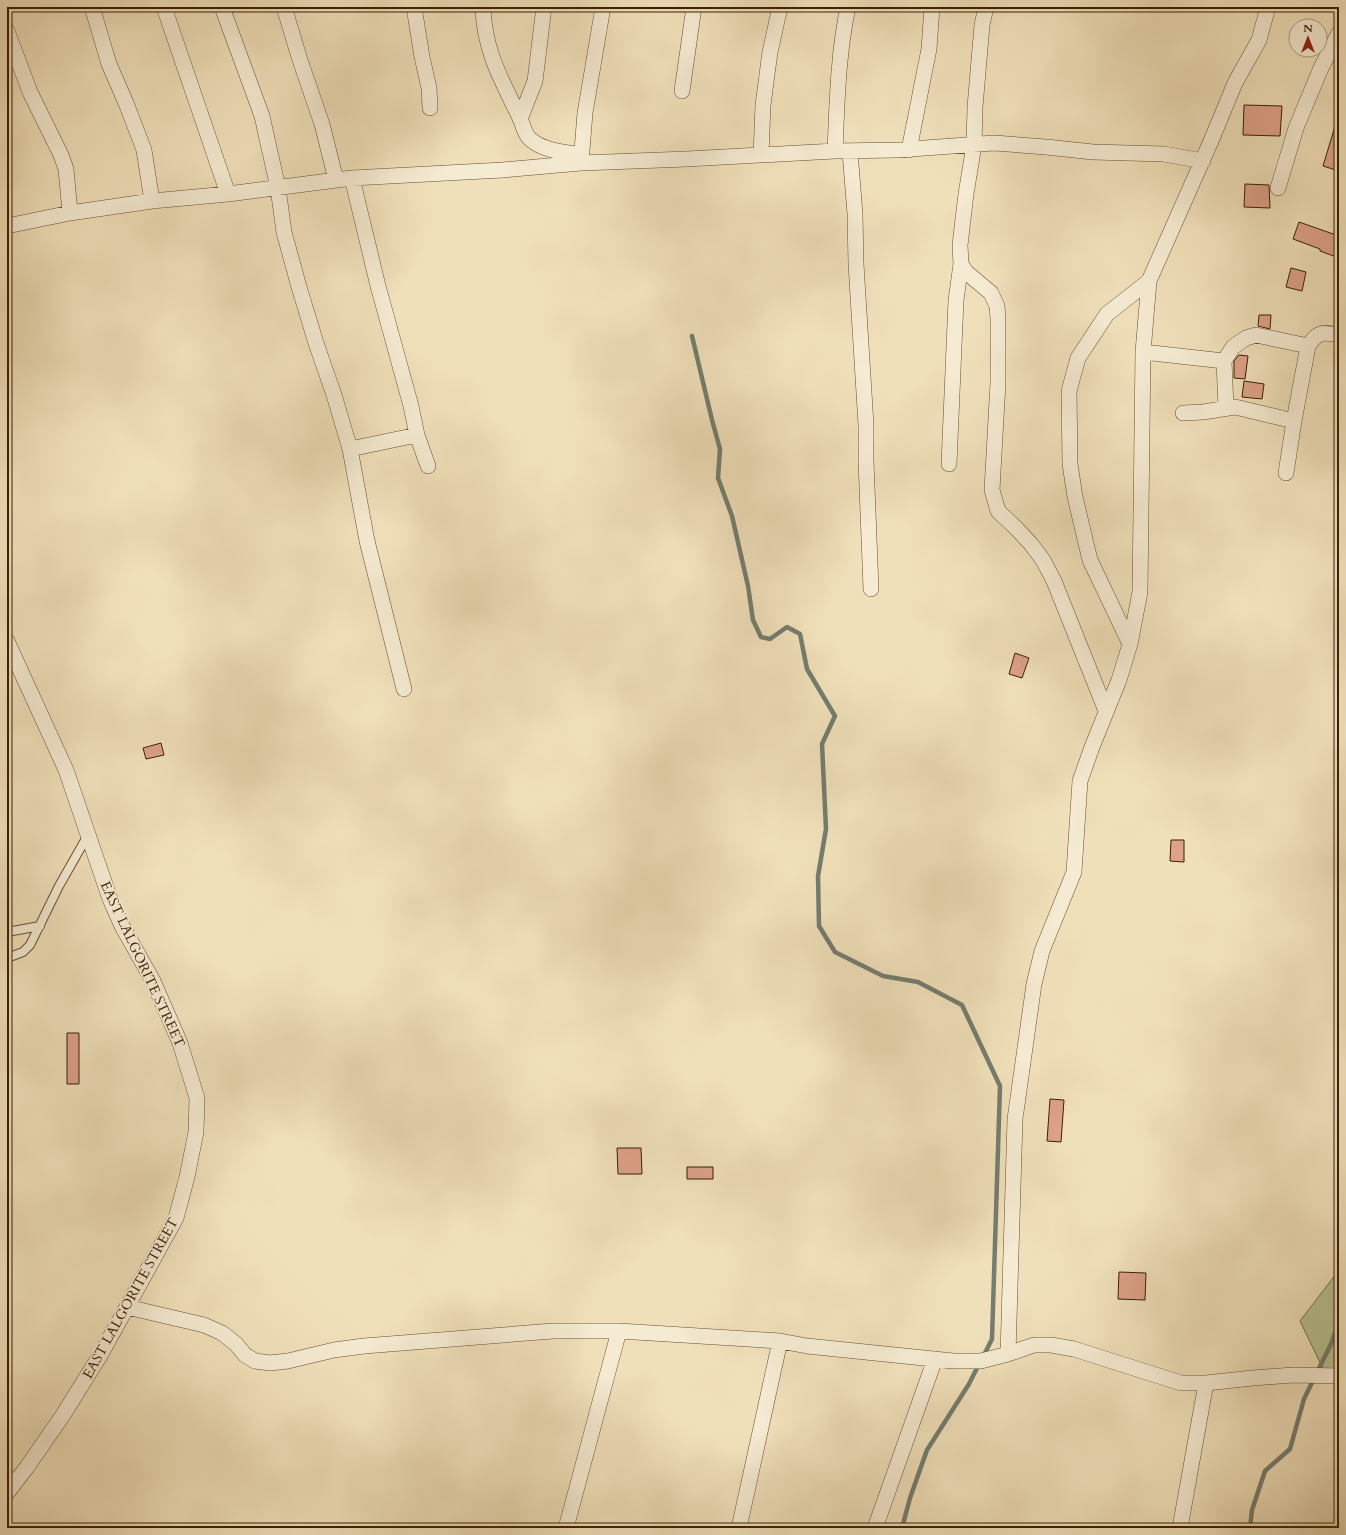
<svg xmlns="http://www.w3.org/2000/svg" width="1346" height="1535" font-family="Cardo,serif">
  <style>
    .green { fill: #b8c290; stroke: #78704a }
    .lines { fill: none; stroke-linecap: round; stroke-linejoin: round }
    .stream { stroke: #747d6f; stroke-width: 4.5 }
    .building { fill: #dea289; stroke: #391f05 }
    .lane-casing { stroke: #674f32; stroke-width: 10 }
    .street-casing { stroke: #674f32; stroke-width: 16 }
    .lane { stroke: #f5ebd2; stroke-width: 8 }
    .street { stroke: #f5ebd2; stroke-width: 15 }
    .labels { text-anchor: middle; stroke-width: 3.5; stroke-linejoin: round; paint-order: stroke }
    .street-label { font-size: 14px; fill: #391f05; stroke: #f5ebd2 }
  </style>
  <rect width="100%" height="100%" fill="#f0e0ba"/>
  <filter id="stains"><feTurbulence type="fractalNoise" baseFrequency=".005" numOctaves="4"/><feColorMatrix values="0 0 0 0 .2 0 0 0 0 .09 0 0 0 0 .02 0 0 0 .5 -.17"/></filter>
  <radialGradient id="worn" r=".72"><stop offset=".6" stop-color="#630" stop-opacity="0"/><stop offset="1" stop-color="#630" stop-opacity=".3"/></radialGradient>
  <path class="green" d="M1339,1270V1376L1326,1375L1300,1321Z"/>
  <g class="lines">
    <path class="stream" d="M692,336L712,420L720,449L718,478L732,516L748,586L753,620L761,637L770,639L787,627L800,634L807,669L835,716L822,744L826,829L818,876L819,926L835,952L883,976L918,982L962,1005L1000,1086L992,1339L983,1357
      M902,1528L910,1498L927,1450L969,1384L979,1364
      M1250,1528L1252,1510L1265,1471L1290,1449L1304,1399L1331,1344L1339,1322"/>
  </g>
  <path class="building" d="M1244,105L1282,106L1280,136L1243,135Z
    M1336,123L1339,124V171L1323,166Z
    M1245,184L1269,185L1270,208L1244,207Z
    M1299,222L1339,236V258L1320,251V249L1293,239Z
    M1291,268L1306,272L1302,291L1286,287Z
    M1259,315H1271L1270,329L1258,326Z
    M1239,355L1248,356L1245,379L1234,378V361Z
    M1244,381L1264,384L1262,399L1242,397Z
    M1015,653L1029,658L1022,678L1009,674Z
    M161,743L164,755L146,759L143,748Z
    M1171,840H1184V862L1170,861Z
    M67,1033H79V1084H67Z
    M1050,1099L1064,1100L1061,1142L1047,1141Z
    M617,1148H641L642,1174H618Z
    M687,1167H713V1179H687Z
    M1119,1272L1146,1273L1145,1300L1118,1299Z"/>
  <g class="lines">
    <defs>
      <path id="lane" d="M7,932L40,926
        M7,958L23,952L30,945L59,886L88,835"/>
      <path id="street" d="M92,7L109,64L126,103L144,150L152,201
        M164,7L228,194
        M222,7L262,116L278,188L284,232L299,287L316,343L334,395L350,449L367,541L404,689
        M284,7L300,60L322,124L336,180
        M414,7L422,57L429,88L430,108
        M483,7C484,50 501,79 519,116C524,126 524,136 534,142C546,151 566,152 581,155
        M986,7L982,25L975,107L974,145L966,194L960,245L961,264L966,272L991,293L997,306L998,319V383L992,490L998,511L1017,529L1031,544L1043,560L1054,581L1106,711
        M7,31L30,92L61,155L66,169L70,213
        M682,91L694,7
        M520,119L535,81L544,7
        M909,150L929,49L932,7
        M835,151C837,103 838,54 848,7
        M850,152L855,214L856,264L866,425V461L871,589
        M761,155L763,105L770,52L780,7
        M581,163L585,113L603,7
        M352,178L378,286L411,406L417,435L428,466
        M1278,188L1296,128L1321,68L1339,33
        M7,226L70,213L152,201L228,194L352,178L503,170L581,163L687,159L835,151L897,150L994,143L1046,147L1093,152L1164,154L1203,161
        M1143,352L1224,361
        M1226,407L1224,361L1233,347L1246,338L1256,335L1308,346
        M1183,413L1203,412L1235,407L1294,421
        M350,449L417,435
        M949,464L956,300L961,264
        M1286,473L1294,421L1308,346C1318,331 1322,332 1339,335
        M7,641L66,770L110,899L122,926L153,981L180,1043L197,1098L196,1132L187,1177L176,1218L101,1354L63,1415L27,1467L7,1493
        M1130,644L1090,560L1075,497L1070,464L1069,391L1078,358L1107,314L1149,281L1211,141L1235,83L1259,40L1268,7
        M127,1307L204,1325L222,1333L236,1344L245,1355L255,1361L270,1363L288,1361L334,1350L364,1346L553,1331H619L780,1341L807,1346L953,1361H981L1008,1354L1034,1345H1051L1074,1349L1181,1383H1206L1253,1378L1293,1375L1339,1376
        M1008,1354L1015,1119L1034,984L1042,951L1074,872L1080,781L1092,747L1119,680L1130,644L1140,592L1143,352L1149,281
        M566,1528L619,1331
        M739,1528L780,1341
        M875,1528L935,1359
        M1180,1528L1206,1383"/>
    </defs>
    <use href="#lane" class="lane-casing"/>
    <use href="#street" class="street-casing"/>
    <use href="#lane" class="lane"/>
    <use href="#street" class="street"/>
  </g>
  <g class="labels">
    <g class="street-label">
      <text transform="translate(143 964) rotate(65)" y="5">EAST LALGORITE STREET</text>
      <text transform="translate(130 1298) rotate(-61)" y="5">EAST LALGORITE STREET</text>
    </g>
  </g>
  <rect width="1346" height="1535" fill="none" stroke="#f0e0ba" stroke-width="24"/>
  <rect x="8" y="8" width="1330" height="1519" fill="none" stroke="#391f05" stroke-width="2"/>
  <rect x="12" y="12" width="1322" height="1511" fill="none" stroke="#391f05"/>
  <g transform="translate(1308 38)"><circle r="19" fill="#f5ebd2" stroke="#aa9980"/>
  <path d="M0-3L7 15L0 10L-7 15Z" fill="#8f2418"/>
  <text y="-6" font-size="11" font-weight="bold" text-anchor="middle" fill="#391f05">N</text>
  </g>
  <rect width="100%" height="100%" filter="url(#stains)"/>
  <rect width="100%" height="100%" fill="url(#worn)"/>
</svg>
